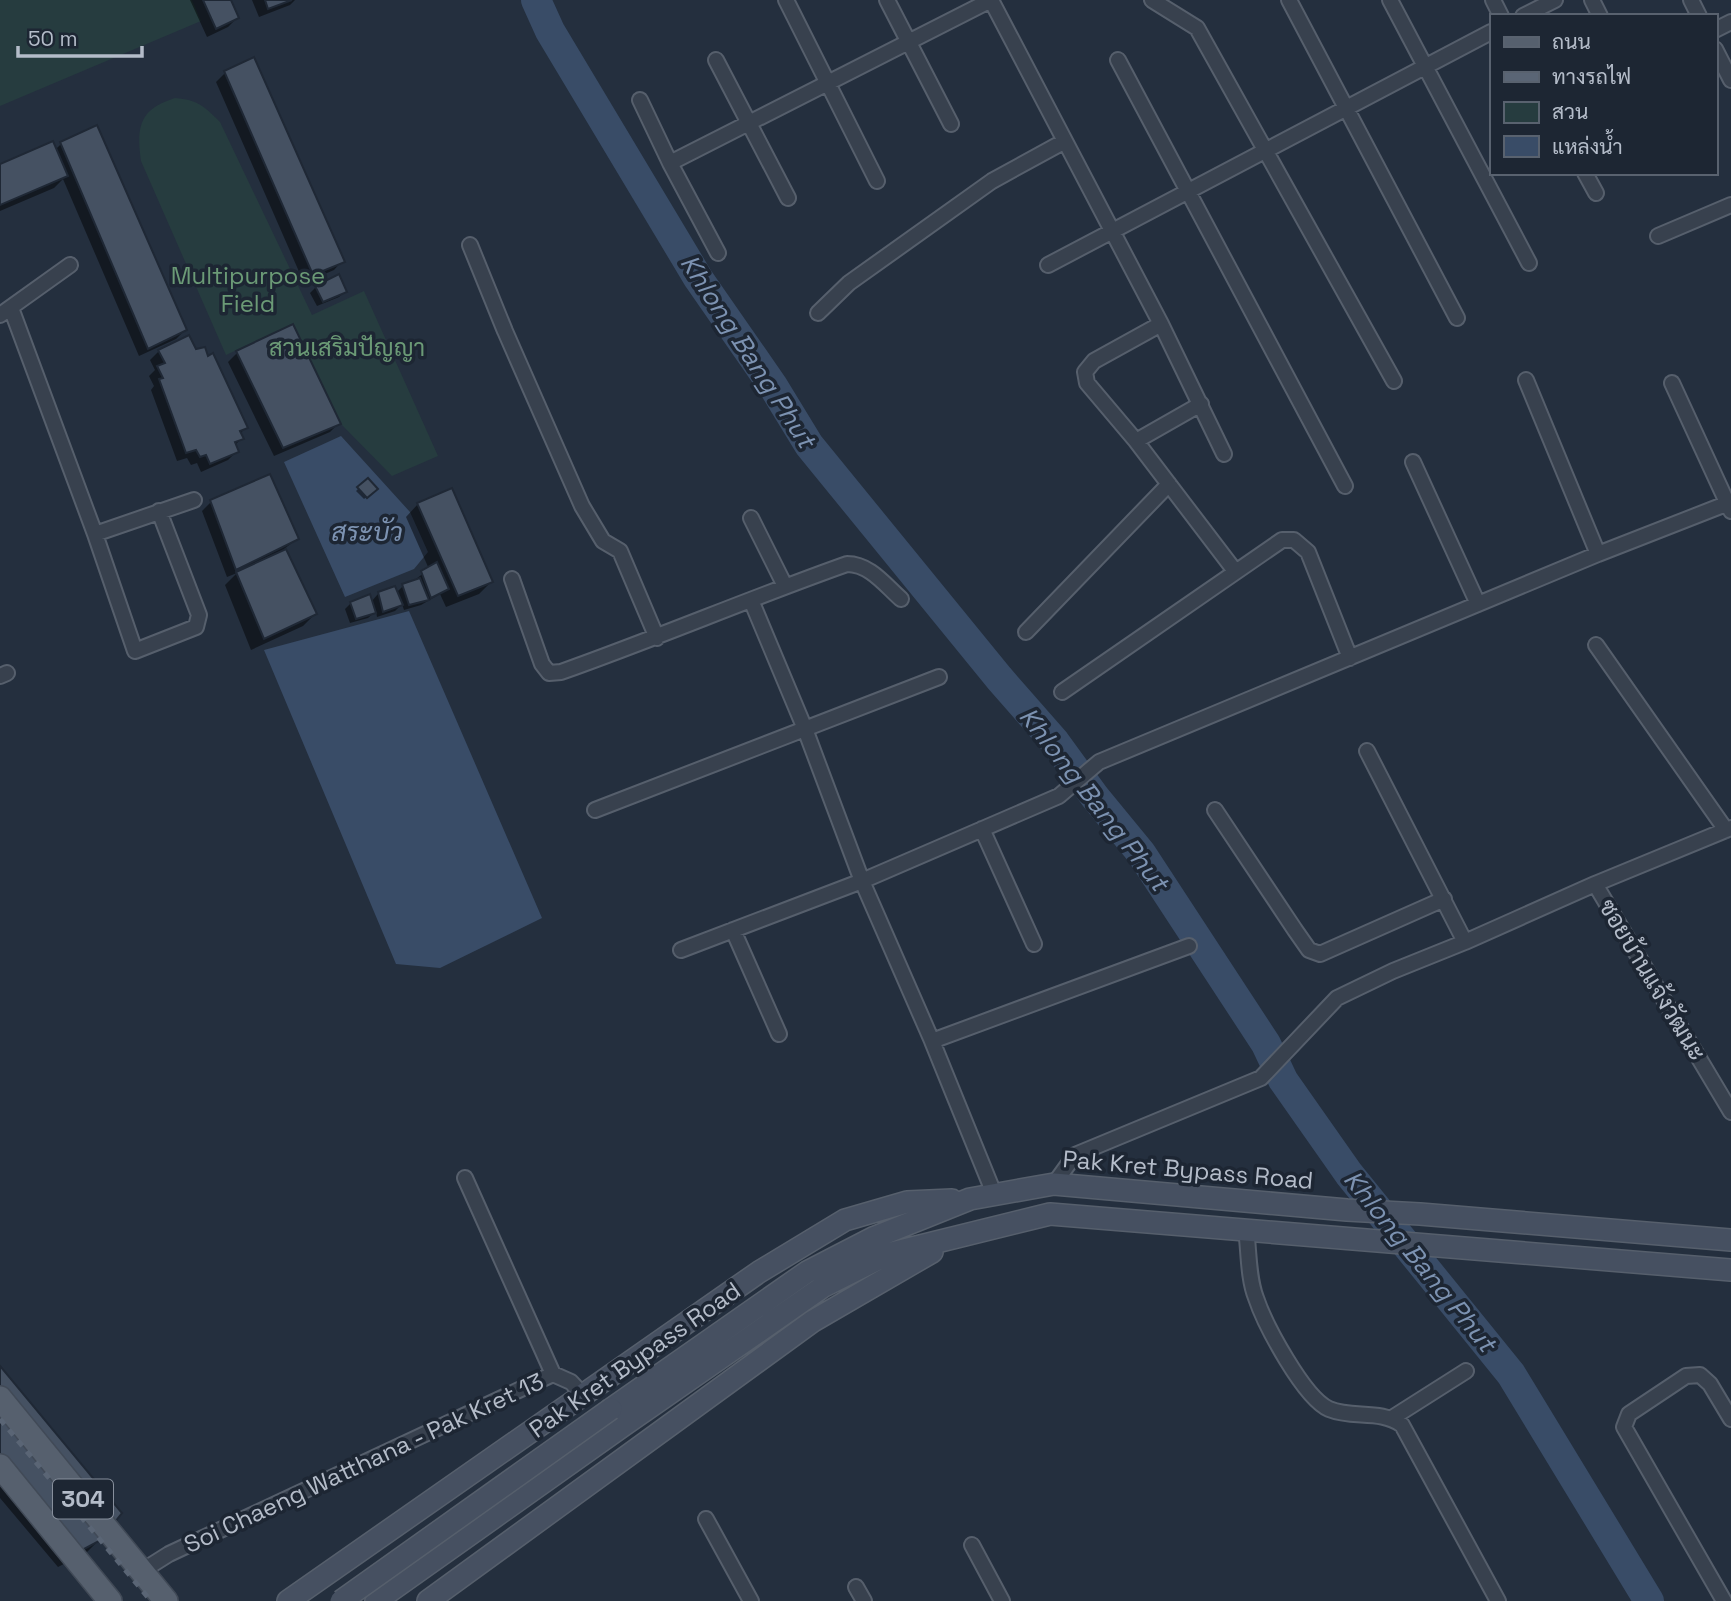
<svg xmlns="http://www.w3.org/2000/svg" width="1731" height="1601" font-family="'Space Grotesk',Sarabun,sans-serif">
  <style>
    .green { fill: #263c3f }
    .water { fill: #394c67 }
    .shadow { fill: #0007 }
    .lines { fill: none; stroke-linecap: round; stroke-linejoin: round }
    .river { stroke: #394c67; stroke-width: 30 }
    .building { fill: #455162; stroke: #1f2835; stroke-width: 2 }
    .street-casing { stroke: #565f6c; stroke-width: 18 }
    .secondary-casing { stroke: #565f6c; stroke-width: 24 }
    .primary-casing { stroke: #414a57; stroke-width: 26 }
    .street { stroke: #38414e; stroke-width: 14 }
    .secondary { stroke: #465061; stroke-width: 21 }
    .primary { stroke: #56606e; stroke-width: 23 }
    .rail { stroke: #5a6575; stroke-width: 5; stroke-dasharray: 7 7; stroke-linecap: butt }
    .secondary-bridge-casing { stroke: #565f6c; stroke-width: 24; stroke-linecap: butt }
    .secondary-bridge { stroke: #465061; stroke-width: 21 }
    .labels { text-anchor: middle; stroke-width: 7; stroke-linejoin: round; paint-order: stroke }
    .shield { fill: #1d2633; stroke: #878f9c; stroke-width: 2 }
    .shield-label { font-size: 23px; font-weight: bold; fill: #b4bcc9 }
    .park-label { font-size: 24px; fill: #6b9a76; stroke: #1d2633 }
    .street-label { font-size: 24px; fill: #b4bcc9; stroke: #1d2633 }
    .water-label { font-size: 26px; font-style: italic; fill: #7c92b1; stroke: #1d2633 }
  </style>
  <rect width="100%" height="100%" fill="#242f3e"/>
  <path class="green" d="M0,0H192L201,21L0,106Z
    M175,98C198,100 204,106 220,122L312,315L364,291L438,456L392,476L341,424L293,324L226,355L141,161C136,126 140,109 175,98Z"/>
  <path class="water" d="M341,436L410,512L428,552L414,569L345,597L284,462Z
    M409,611L542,918L440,968L396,964L264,650Z"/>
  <path class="shadow" d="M190,0H229L237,18L228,27L207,37Z
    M252,0H295L290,5L259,17Z
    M225,73L342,261L334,270L304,283L216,82Z
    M61,144L185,330L176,339L139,356L63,179L54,188L0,211V166L55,150Z
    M316,287L345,291L339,297L317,306L310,293Z
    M159,351L246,427L240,434L242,438L235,445L237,451L228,460L201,472L197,463L191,465L187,458L177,461L151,390L154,386L149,376L155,370L150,360Z
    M237,353L339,423L330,432L274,456L228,362Z
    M269,476L297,539L284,549L315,614L303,626L251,650L225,585L237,573L227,577L202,511L211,502Z
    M367,480L376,489L364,499L356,491Z
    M418,504L491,582L479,594L446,607L440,594L421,605L404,610L402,604L395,611L377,617L376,611L368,618L350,623L345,609L351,603L371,602L378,594L396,593L403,586L417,581L416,579L429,569L406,517Z
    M0,1369L100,1539L87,1552L58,1567L0,1498Z"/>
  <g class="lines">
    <path class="river" d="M536,0L550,31L698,278L773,386L809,445L999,678L1055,742L1095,797L1141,853L1266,1044L1283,1080L1349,1174L1511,1374L1649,1601"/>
  </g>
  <path class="building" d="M203,0H231L239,18L216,29Z
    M265,0H292L268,9Z
    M254,57L345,262L313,275L224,71Z
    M97,125L187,330L148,349L60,142Z
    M53,141L68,176L0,205V164Z
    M339,274L347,292L323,302L315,286Z
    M293,324L341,424L283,448L236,351Z
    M189,335L196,349L205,347L208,356L213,353L248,428L240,431L244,439L235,442L239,452L210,464L206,455L200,457L196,450L186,453L159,379L163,378L157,366L165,363L158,350Z
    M270,474L299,539L236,570L210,500Z
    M368,478L378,489L367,498L357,487Z
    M452,488L493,582L458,596L417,503Z
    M286,549L317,614L264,639L236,572Z
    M437,562L449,589L431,598L421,571Z
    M420,578L429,600L409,605L402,584Z
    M395,586L403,605L383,612L378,592Z
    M370,594L376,613L356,619L350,602Z
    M0,1366L122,1513L101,1540L71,1556L0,1472Z"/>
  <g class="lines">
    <defs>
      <path id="street" d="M786,0L877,181
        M887,0L951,124
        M991,0L1161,324L1224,454
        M1152,0L1197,28L1394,381
        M1289,0L1457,318
        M1390,0L1529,263
        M1493,0L1501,16
        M1592,0L1600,16
        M1691,0L1699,16
        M1523,16L1555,0
        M1715,30L1731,22
        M1715,49L1731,80
        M716,60L788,198
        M1118,60L1345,486
        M640,100L670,163L718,253
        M670,163L991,0
        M1585,173L1596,193
        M1658,236L1731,205
        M470,245L505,331L582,506L603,541L620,551L657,638
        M1048,265L1491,32
        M11,308L95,534L135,651L196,627L199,615L159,511
        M818,313L849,283L992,181L1065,141
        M0,315L70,265
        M1161,324L1094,361L1085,372L1087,383L1136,441L1235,571
        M1526,380L1598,554
        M1672,383L1731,511
        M1136,441L1201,404
        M1413,462L1478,604
        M751,518L785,586
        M95,534L194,500
        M512,579L542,664L549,673L561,672C657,638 751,598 847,564C870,564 885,585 901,599
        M751,600L805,729L862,881L932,1041L995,1196
        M1026,632L1169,484
        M1596,645L1726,830
        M0,676L7,673
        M1062,692L1282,540H1294L1308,552L1350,658
        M1367,751L1465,942
        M595,810L939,677
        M1215,810L1295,930L1309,950L1320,954L1444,899
        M982,829L1034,944
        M1595,884L1731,1112
        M733,930L779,1034
        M681,950L862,881L1059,796L1099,762L1598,554L1731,502
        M932,1041L1189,946
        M465,1178L553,1374
        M1054,1184L1075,1155L1261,1078L1337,998L1393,971L1465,942L1595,884L1731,828
        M1246,1229C1249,1251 1248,1278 1256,1298C1265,1325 1304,1398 1329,1409C1353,1419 1380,1409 1402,1425L1498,1601
        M1392,1418L1466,1371
        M706,1519L751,1601
        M972,1545L1002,1601
        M142,1571L169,1554L553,1374L571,1382L583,1395
        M856,1587L864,1601
        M1724,1601L1624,1427L1629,1414L1686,1376L1700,1375L1710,1384L1731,1419"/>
      <path id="secondary" d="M611,1409L807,1272L873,1238L970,1199L1054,1184L1347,1210L1420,1214L1731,1240
        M288,1601L759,1272L845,1220L907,1202L952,1200
        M376,1601L624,1425L824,1286L888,1254L1050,1214L1731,1270
        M428,1601L813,1321L932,1252"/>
      <path id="primary" d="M0,1398L166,1601
        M0,1466L110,1601"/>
    </defs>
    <use href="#street" class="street-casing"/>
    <use href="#secondary" class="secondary-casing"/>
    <use href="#primary" class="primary-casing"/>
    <use href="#street" class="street"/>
    <use href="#secondary" class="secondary"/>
    <use href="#primary" class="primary"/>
    <path class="rail" d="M0,1419L151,1601"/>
    <defs>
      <path id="secondary-bridge" d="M341,1601L611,1409"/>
    </defs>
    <use href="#secondary-bridge" class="secondary-bridge-casing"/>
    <use href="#secondary-bridge" class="secondary-bridge"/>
  </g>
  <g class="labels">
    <rect class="shield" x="53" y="1479.5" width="60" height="39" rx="5"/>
    <g class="shield-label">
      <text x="83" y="1507">304</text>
    </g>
    <g class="park-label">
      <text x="248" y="284">Multipurpose<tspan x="248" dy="28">Field</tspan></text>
      <text x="347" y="356">สวนเสริมปัญญา</text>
    </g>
    <g class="street-label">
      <text transform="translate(1652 980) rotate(59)" y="8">ซอยบ้านแจ้งวัฒนะ</text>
      <text transform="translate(1188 1170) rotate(5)" y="8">Pak Kret Bypass Road</text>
      <text transform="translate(635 1360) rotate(-35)" y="8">Pak Kret Bypass Road</text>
      <text transform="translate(364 1463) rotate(-25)" y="8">Soi Chaeng Watthana - Pak Kret 13</text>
    </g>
    <g class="water-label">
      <text transform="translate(748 351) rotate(57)" y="9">Khlong Bang Phut</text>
      <text x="367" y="541">สระบัว</text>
      <text transform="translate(1094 799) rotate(52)" y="9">Khlong Bang Phut</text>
      <text transform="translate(1420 1261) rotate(51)" y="9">Khlong Bang Phut</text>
    </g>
  </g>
  <rect x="1490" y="14" width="228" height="161" fill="#1d2633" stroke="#59626f" stroke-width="2"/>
  <rect x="1504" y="37" width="35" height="10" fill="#56606e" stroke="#59626f" stroke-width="2"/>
  <text x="1552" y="49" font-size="21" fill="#b4bcc9">ถนน</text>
  <rect x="1504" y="72" width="35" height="10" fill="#5a6575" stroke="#59626f" stroke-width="2"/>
  <text x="1552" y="84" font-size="21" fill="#b4bcc9">ทางรถไฟ</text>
  <rect x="1504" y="102" width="35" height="21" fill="#263c3f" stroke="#59626f" stroke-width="2"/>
  <text x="1552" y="119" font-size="21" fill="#b4bcc9">สวน</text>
  <rect x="1504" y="136" width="35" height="21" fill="#394c67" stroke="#59626f" stroke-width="2"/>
  <text x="1552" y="154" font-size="21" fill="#b4bcc9">แหล่งน้ำ</text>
  <path d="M18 46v10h124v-10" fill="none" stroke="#b4bcc9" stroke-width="3.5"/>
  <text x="28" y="46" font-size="21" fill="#b4bcc9" stroke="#1d2633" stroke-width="5" paint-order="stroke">50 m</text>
</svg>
